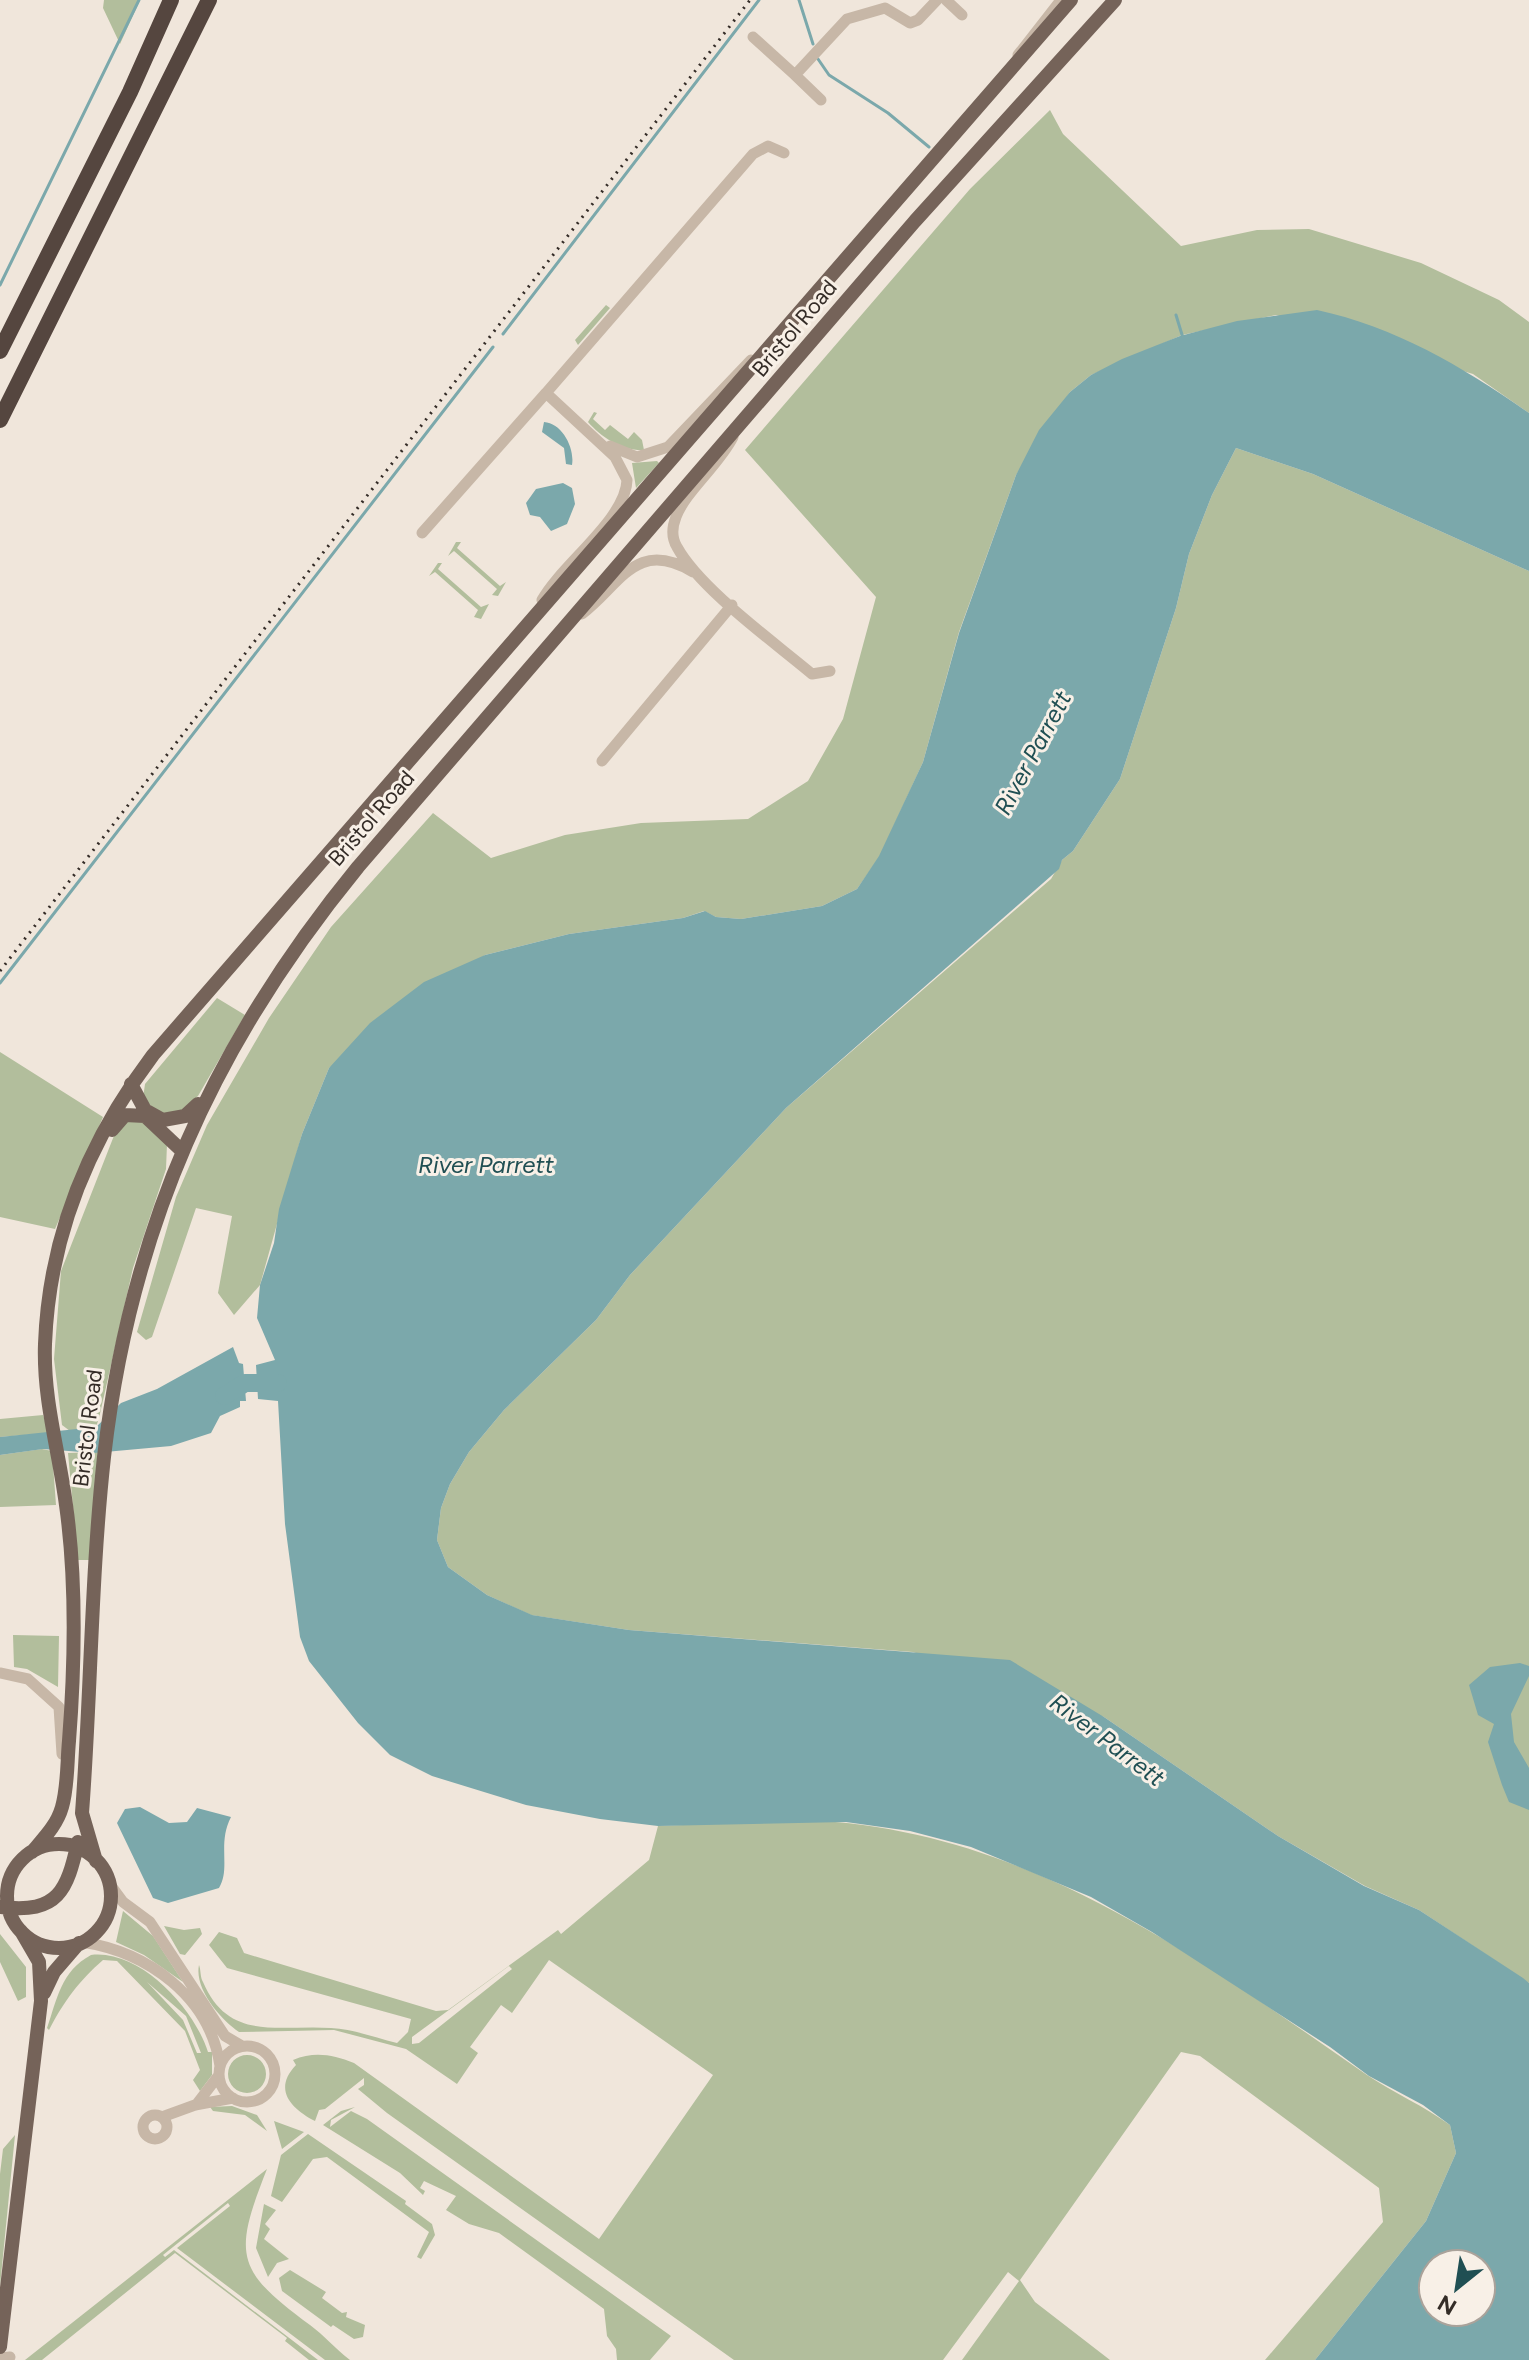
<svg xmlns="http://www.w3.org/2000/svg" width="1529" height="2360" font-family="Figtree,sans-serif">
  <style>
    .green { fill: #b2be9c; fill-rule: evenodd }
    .water { fill: #7ba8ab; fill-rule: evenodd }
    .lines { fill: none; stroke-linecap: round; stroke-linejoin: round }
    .stream { stroke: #7ba8ab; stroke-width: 3 }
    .river { stroke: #7ba8ab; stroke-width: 18 }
    .minor { stroke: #c7b7a7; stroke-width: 11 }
    .major { stroke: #756359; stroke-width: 14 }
    .highway { stroke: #55463f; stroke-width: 16 }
    .rail { stroke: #342c27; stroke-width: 3; stroke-dasharray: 2 6; stroke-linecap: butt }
    .labels { text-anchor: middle; stroke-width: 6; stroke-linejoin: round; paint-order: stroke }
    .street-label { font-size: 22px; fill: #342c27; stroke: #f8f0e7 }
    .water-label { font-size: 24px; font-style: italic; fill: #204f53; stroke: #f8f0e7 }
  </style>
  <rect width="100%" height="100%" fill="#f0e6db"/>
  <path class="green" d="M104,0H140L120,44L103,8Z
    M1050,110L1063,134L1181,246L1257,230L1309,229L1421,263L1499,300L1529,322V413L1473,374L1276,315L1182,335L1091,375L1070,392L1016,475L959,632L923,762L880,856L857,889L822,906L741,919L716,917L704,911L683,918L569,934L485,955L329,1068L302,1134L260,1285L234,1315L218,1293L232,1216L196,1208L152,1337L146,1340L137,1332L176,1197L207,1125L269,1018L331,927L433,813L491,858L565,835L641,823L748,819L808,781L843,719L876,597L745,450L970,189Z
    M606,305L610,308L578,345L575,340Z
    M594,412L597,413L593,419L605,430L610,425L628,439L634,432L642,440L644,450C622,451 601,437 588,422Z
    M1236,448L1313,474L1529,571V1983L1419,1910L1365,1886L1278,1836L1104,1717L913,1652L629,1630L531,1615L487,1595L448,1567L437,1540L441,1508L450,1484L469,1452L504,1410L596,1320L630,1275L786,1108L1051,879L1062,860L1073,851L1120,779L1176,608L1189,554L1212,495Z
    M657,461L659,463L636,488L632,463Z
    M456,542H461L457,548L500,586L506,582L498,596L492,595L497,589L454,551L448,556Z
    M438,563H442L438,569L481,607L489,604L481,619L474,617L478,610L435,572L429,576Z
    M217,998L245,1015L198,1096L174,1117L159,1114L143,1098L145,1084Z
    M0,1052L103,1117L55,1229L0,1217Z
    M141,1120L167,1144L166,1169L133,1268L99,1418L96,1427L70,1431L62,1425L54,1359L61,1271L117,1128L125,1122Z
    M43,1415L49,1433L0,1437V1419Z
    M42,1449L52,1451L56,1505L0,1507V1455Z
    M98,1452L92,1560H78L68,1453Z
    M13,1635L59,1636L58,1687L27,1669L14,1667Z
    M807,1820C1028,1830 1192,1954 1367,2075C1394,2093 1424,2106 1450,2125L1456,2153L1426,2221L1315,2360H1265L1383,2222L1379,2188L1200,2056L1181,2052L1020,2280L1035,2302L1110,2360H962L1019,2281L1008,2272L943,2360H734L387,2113L358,2089L364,2085V2078L325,2109L319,2110L315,2121C292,2109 272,2090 296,2065L293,2060C315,2051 333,2055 354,2063L599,2239L713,2075L549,1960L512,2013L501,2005L470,2047L478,2053L457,2084L406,2049L334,2030L239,2032C221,2020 194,1989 199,1965C201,1970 200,1977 203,1982C229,2043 280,2024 331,2028C353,2029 376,2038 397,2043L408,2032L411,2019L227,1968L209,1945L219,1932L237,1938L244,1953L436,2011L448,2010L558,1930L561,1934L649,1860L658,1826ZM509,1966L512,1969L419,2043L412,2044V2037Z
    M123,1911L153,1936L183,1982L144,1955L116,1942Z
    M164,1926L184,1930L200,1928L202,1934L185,1955L180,1954Z
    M0,1934L26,1967V1997L18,2001L0,1962Z
    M91,1955C141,1949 195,2010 208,2052H212V2075L200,2091L193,2080L200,2070L185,2031L117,1961L103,1960C79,1981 64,2001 49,2030L47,2028C57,1999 61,1971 91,1955ZM147,1982L186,2016L201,2053H197L183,2020Z
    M228 2074a19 19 0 1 1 38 0a19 19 0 1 1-38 0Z
    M232,2106L257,2115L267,2131L245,2115L213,2111L210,2107Z
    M355,2107L331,2120L330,2127L351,2111L367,2119L671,2336L650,2360H617L616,2349L607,2336L604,2309L499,2233L469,2224L446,2210L456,2196L424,2181L420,2188L425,2191L423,2195L400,2173L323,2125L341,2111Z
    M274,2121L304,2132L282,2149Z
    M308,2134L406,2201L405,2204L432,2224L435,2235L421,2259L417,2257L429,2232L327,2157L313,2159L282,2202L271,2196L281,2155Z
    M15,2135L0,2286V2174L3,2149Z
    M267,2169C233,2255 235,2270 310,2325C325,2336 333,2347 350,2360H325L177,2248L230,2206L228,2203L163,2255L165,2257L174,2250L318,2360H309L285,2341L287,2338L175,2253L42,2360H25Z
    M264,2204L276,2210L265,2224L270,2229L264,2239L289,2259L277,2263L268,2277L256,2248Z
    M290,2270L326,2292L322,2298L342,2313L347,2312L346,2317L365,2325L363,2337L354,2339L333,2325L331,2327L282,2291L279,2278Z"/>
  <path class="water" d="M1317,310C1396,327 1463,367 1529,413V571L1313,474L1236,448L1212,495L1189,554L1176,608L1120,779L1073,851L1062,860L1059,869L786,1108L630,1275L596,1320L504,1410L469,1452L450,1484L441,1508L437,1540L448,1567L487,1595L532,1615L629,1630L1010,1660L1104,1717L1278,1836L1364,1886L1419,1910L1523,1978L1529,1983V2360H1315L1426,2221L1456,2153L1450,2125L1423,2105L1369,2076L1330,2047L1152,1932L1091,1897L971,1847L910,1831L846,1822L658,1826L600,1819L526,1805L432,1776L390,1755L358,1723L309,1661L300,1637L285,1524L278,1401L258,1399L256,1365L275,1360L257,1318L260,1285L274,1243L279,1209L302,1134L329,1068L370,1023L424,982L485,955L569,934L683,918L705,911L716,917L741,919L822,906L857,889L879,856L923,762L959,633L1016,475L1039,430L1070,392L1091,375L1122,359L1180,336L1237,321ZM1433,2264H1481V2312H1433Z
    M544,422C562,423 575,448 572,465L566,464L564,448L542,432Z
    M563,483L572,488L575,504L567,524L551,531L540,517L530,515L526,503L536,489Z
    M233,1347L239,1363L243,1364L246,1401H240V1407L220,1416L211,1433L171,1446L94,1453L43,1449L0,1455V1437L96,1427L121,1403L157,1389Z
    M1520,1663L1529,1666V1676L1511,1714L1514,1742L1529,1768V1810L1509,1802L1502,1785L1488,1742L1494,1724L1478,1715L1469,1685L1490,1667Z
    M140,1807L169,1823L187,1822L197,1808L231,1817C217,1844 231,1868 219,1888L168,1903L153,1898L117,1823L125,1809Z"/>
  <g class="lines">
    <path class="stream" d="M799,0L813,44
      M818,59L829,75L888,113L929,147
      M0,285L139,0
      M1176,315L1183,338
      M503,334L759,0
      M0,983L493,347"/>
    <path class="river" d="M224,1396L245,1383H278"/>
    <path class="minor" d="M946,0L962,15
      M753,37L795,75
      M1018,55L1061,0
      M821,100L795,75L847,19L885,8L910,23L918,20L937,0
      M733,437C719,465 685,492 676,517C672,527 671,537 677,547C700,589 774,642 812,674L830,671
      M610,446L637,457L668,447L751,360
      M422,533L546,393
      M542,600C562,564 626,519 627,480L615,457L546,393L753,154L768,146L784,153
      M582,614C621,584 636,538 693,572
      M602,761L732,605
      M0,1673L28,1679L59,1707L62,1754
      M109,1883L123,1902L150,1922L225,2036L242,2046
      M82,1942C148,1952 210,1997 220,2066
      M219 2074a28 28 0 1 1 56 0a28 28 0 1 1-56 0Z
      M196,2105L219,2075
      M143 2127a12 12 0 1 1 24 0a12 12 0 1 1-24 0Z
      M162,2117L195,2105L233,2098
      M0,2358L10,2357"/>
    <path class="major" d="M131,1084L145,1110L163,1120L185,1116L198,1104
      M112,1130L125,1115L145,1116L181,1150
      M7 1896a52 52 0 1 1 104 0a52 52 0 1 1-104 0Z
      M32,1852C44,1838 57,1825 62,1807C68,1786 67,1762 69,1741C75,1663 77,1583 66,1505C59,1451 43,1400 45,1344C49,1237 89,1140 153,1055L1071,0
      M96,1861L82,1813C91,1695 91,1575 104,1457C130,1230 213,1044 358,867L915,221L1115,0
      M1,1907C59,1914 67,1890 78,1842
      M44,1993L54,1972L79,1943
      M0,2347L41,2001L39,1962L21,1931"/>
    <path class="highway" d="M0,351L130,92L171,0
      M0,420L209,0"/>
    <path class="rail" d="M0,971L750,0"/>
  </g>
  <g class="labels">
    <g class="street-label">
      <text transform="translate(794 328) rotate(-50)" y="8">Bristol Road</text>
      <text transform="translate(371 818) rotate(-49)" y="8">Bristol Road</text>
      <text transform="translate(87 1428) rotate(-83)" y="8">Bristol Road</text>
    </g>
    <g class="water-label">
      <text transform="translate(1033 753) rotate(-62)" y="8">River Parrett</text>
      <text x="486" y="1173">River Parrett</text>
      <text transform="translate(1107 1740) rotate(37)" y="8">River Parrett</text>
    </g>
  </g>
  <g transform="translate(1457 2288) rotate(210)"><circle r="38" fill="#f8f0e7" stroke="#aaa29a" stroke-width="2"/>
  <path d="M0-6L14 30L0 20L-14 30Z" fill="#204f53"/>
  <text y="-12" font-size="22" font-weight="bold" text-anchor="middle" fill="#342c27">N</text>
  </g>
</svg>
